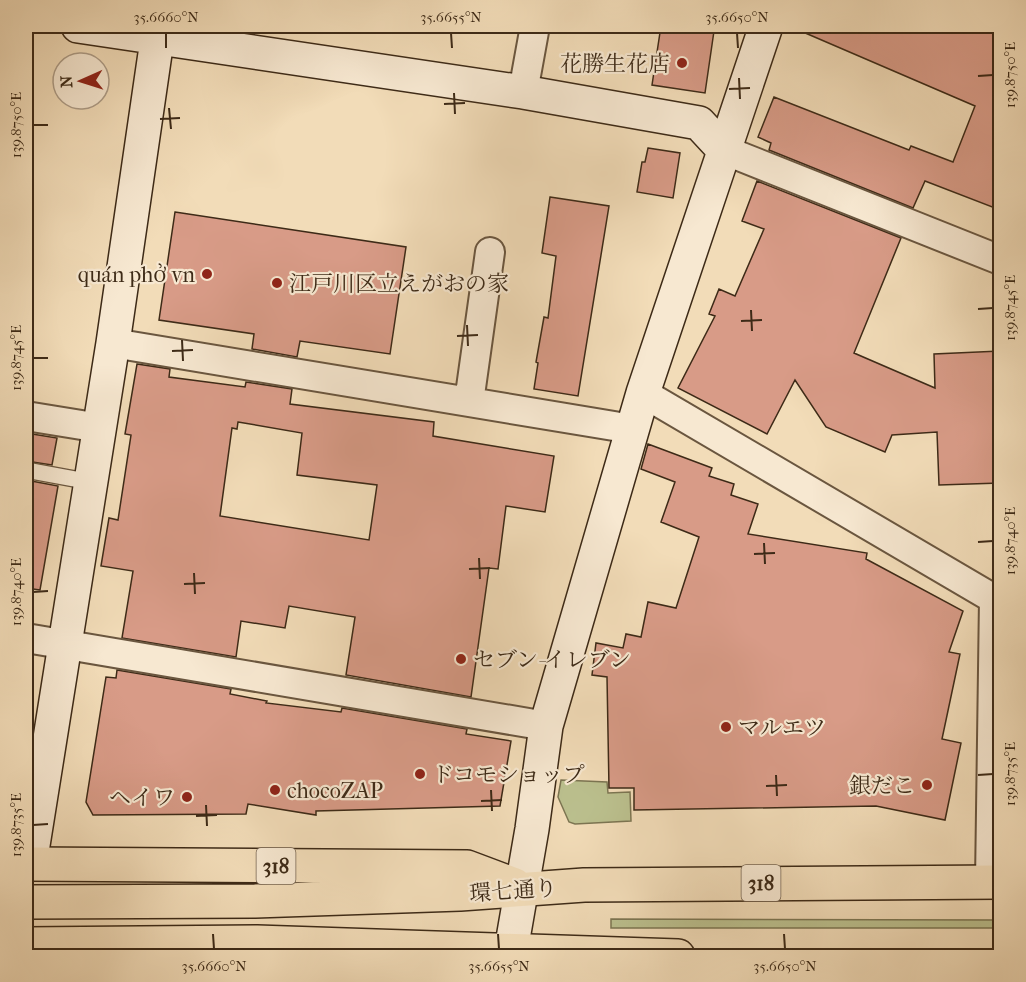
<svg xmlns="http://www.w3.org/2000/svg" width="1026" height="982" font-family="'IM FELL French Canon','Noto Serif JP',serif">
  <style>
    .green { fill: #bbc08e; stroke: #7c7552; stroke-width: 1.5 }
    .building { fill: #d89b87; stroke: #3d2a17; stroke-width: 1.5; fill-rule: evenodd }
    .lines { fill: none; stroke-linecap: round; stroke-linejoin: round }
    .lane-casing { stroke: #6a563f; stroke-width: 18 }
    .street-casing { stroke: #6a563f; stroke-width: 32 }
    .secondary-casing { stroke: #3d2a17; stroke-width: 36 }
    .primary-casing { stroke: #3d2a17; stroke-width: 36 }
    .lane { stroke: #f7e8d1; stroke-width: 15 }
    .street { stroke: #f7e8d1; stroke-width: 28 }
    .secondary { stroke: #f7e8d1; stroke-width: 33 }
    .primary { stroke: #f2dcb8; stroke-width: 33 }
    .ticks { fill: none; stroke: #3d2a17; stroke-width: 2 }
    .poi-dot { fill: #8f2418; stroke: #f7e8d1; stroke-width: 2 }
    .labels { text-anchor: middle; stroke-width: 4.5; stroke-linejoin: round; paint-order: stroke }
    .shield { fill: #f7e8d1; stroke: #75634f; stroke-width: 1.5 }
    .shield-label { font-size: 21px; font-weight: bold; fill: #3d2a17 }
    .poi-label { font-size: 22px; fill: #3d2a17; stroke: #f7e8d1; text-anchor: start }
    .street-label { font-size: 22px; fill: #3d2a17; stroke: #f7e8d1 }
    .neatline { fill: none; stroke: #3d2a17; stroke-width: 2 }
    .ticks-label { font-size: 15px; text-anchor: middle; fill: #3d2a17 }
  </style>
  <rect width="100%" height="100%" fill="#f2dcb8"/>
  <filter id="stains"><feTurbulence type="fractalNoise" baseFrequency=".00333" numOctaves="4"/><feColorMatrix values="0 0 0 0 .2 0 0 0 0 .09 0 0 0 0 .02 0 0 0 .5 -.17"/></filter>
  <radialGradient id="worn" r=".72"><stop offset=".6" stop-color="#630" stop-opacity="0"/><stop offset="1" stop-color="#630" stop-opacity=".3"/></radialGradient>
  <path class="green" d="M561,780L607,782L608,793L630,792L631,821L575,824L569,822L558,797Z
    M611,919L1000,920V928H611Z"/>
  <path class="building" d="M661,26H678L714,31L705,93L652,85Z
    M789,26H1000V210L925,181L913,208L769,150L771,143L758,137L774,97L909,150L911,146L953,162L975,106Z
    M648,148L680,153L673,198L637,192L642,162H645Z
    M757,181L901,238L854,353L935,388L934,354L1000,351V483L939,485L937,432L892,435L885,452L826,427L795,380L767,434L678,388L715,316L709,314L719,289L735,296L764,229L742,221Z
    M550,197L609,206L578,396L534,389L538,363L536,362L544,317L548,318L556,256L542,253Z
    M175,212L406,247L390,354L300,341L297,357L252,349L254,334L159,320Z
    M137,364L170,369L169,377L245,387L246,382L292,389L290,404L434,422L433,436L554,456L545,512L506,506L498,569L489,568L471,697L346,675L355,617L289,606L285,628L241,621L236,657L122,638L133,571L101,566L109,518L118,520L131,435L125,434ZM238,422L302,433L297,475L377,485L369,540L220,516L232,428L237,429Z
    M26,433L57,438L52,465L26,461Z
    M648,444L712,468L709,476L734,484L731,495L758,504L748,534L867,553L866,559L963,611L949,652L960,654L942,739L961,743L945,820L876,806L634,810V788H609L607,677L592,675L596,643L623,648L626,634L641,637L648,602L676,608L699,537L661,522L675,482L641,469Z
    M26,480L58,486L40,590L26,588Z
    M117,670L231,689L230,694L267,701L266,703L341,712L342,708L467,729L466,734L511,741L500,806L316,811V815L248,804L246,814L93,815L86,802L106,677L116,678Z"/>
  <g class="lines">
    <defs>
      <path id="lane" d="M26,470L91,482"/>
      <path id="street" d="M523,92L535,26
        M724,150L1000,260
        M113,343L632,429
        M643,393L994,599L1000,598
        M469,402L490,252
        M26,416L100,428
        M26,638L546,726
        M990,882L994,599"/>
      <path id="secondary" d="M78,26L523,92L699,123L724,150
        M30,864L113,343L159,26
        M510,956L532,829L546,726L643,393L766,26"/>
      <path id="primary" d="M26,864L467,867L515,885
        M26,902L255,901L460,894L584,885L1000,882
        M26,944L257,942L678,956"/>
    </defs>
    <use href="#lane" class="lane-casing"/>
    <use href="#street" class="street-casing"/>
    <use href="#secondary" class="secondary-casing"/>
    <use href="#primary" class="primary-casing"/>
    <use href="#lane" class="lane"/>
    <use href="#street" class="street"/>
    <use href="#secondary" class="secondary"/>
    <use href="#primary" class="primary"/>
  </g>
  <path class="ticks" d="M166,33V48M451,33L452,48M737,33L738,48M978,76L993,75M739,78L740,99M729,89L750,88M454,93L455,114M444,104L465,103M169,108L171,129M160,119L180,118M33,125H48M978,309L993,308M751,310L752,331M741,321L762,320M467,325L468,346M457,336L478,335M182,340L183,361M172,351L193,350M33,358H48M978,542L993,541M764,543L765,564M754,554L775,553M479,558L480,579M469,569L490,568M194,573L195,594M184,584L205,583M33,592L48,591M776,775L777,796M978,775L993,774M766,786L787,785M491,790L492,811M481,801L502,800M206,805L207,826M196,816L217,815M33,825L48,824M213,934L214,949M498,934L499,949M784,934L785,949"/>
  <g class="poi-dot">
    <circle cx="682" cy="63" r="6"/>
    <circle cx="207" cy="274" r="6"/>
    <circle cx="277" cy="283" r="6"/>
    <circle cx="461" cy="659" r="6"/>
    <circle cx="726" cy="727" r="6"/>
    <circle cx="420" cy="774" r="6"/>
    <circle cx="927" cy="785" r="6"/>
    <circle cx="275" cy="790" r="6"/>
    <circle cx="187" cy="797" r="6"/>
  </g>
  <g class="labels">
    <g class="shield">
      <rect x="256.5" y="848" width="39" height="36" rx="4.5"/>
      <rect x="741.5" y="865" width="39" height="36" rx="4.5"/>
    </g>
    <g class="shield-label">
      <text x="276" y="873">318</text>
      <text x="761" y="890">318</text>
    </g>
    <g class="poi-label">
      <text x="670" y="71" text-anchor="end">花勝生花店</text>
      <text x="195" y="282" text-anchor="end">quán phở vn</text>
      <text x="289" y="291">江戸川区立えがおの家</text>
      <text x="473" y="667">セブン-イレブン</text>
      <text x="738" y="735">マルエツ</text>
      <text x="432" y="782">ドコモショップ</text>
      <text x="915" y="793" text-anchor="end">銀だこ</text>
      <text x="287" y="798">chocoZAP</text>
      <text x="175" y="805" text-anchor="end">ヘイワ</text>
    </g>
    <g class="street-label">
      <text transform="translate(513 890) rotate(-4)" y="8">環七通り</text>
    </g>
  </g>
  <rect width="1026" height="982" fill="none" stroke="#f2dcb8" stroke-width="66"/>
  <g transform="translate(81 81) rotate(267)"><circle r="28" fill="#f7e8d1" stroke="#ad9c87" stroke-width="1.5"/>
  <path d="M0-4.5L10 22L0 15L-10 22Z" fill="#8f2418"/>
  <text y="-9" font-size="16" font-weight="bold" text-anchor="middle" fill="#3d2a17">N</text>
  </g>
  <rect x="33" y="33" width="960" height="916" class="neatline"/>
  <g class="ticks-label">
    <text x="166" y="22">35.6660°N</text>
    <text x="451" y="22">35.6655°N</text>
    <text x="737" y="22">35.6650°N</text>
    <text transform="translate(1010 75) rotate(-90)" y="5">139.8750°E</text>
    <text transform="translate(16 125) rotate(-90)" y="5">139.8750°E</text>
    <text transform="translate(1010 308) rotate(-90)" y="5">139.8745°E</text>
    <text transform="translate(16 358) rotate(-90)" y="5">139.8745°E</text>
    <text transform="translate(1010 541) rotate(-90)" y="5">139.8740°E</text>
    <text transform="translate(16 592) rotate(-90)" y="5">139.8740°E</text>
    <text transform="translate(1010 774) rotate(-90)" y="5">139.8735°E</text>
    <text transform="translate(16 825) rotate(-90)" y="5">139.8735°E</text>
    <text x="214" y="971">35.6660°N</text>
    <text x="499" y="971">35.6655°N</text>
    <text x="785" y="971">35.6650°N</text>
  </g>
  <rect width="100%" height="100%" filter="url(#stains)"/>
  <rect width="100%" height="100%" fill="url(#worn)"/>
</svg>
